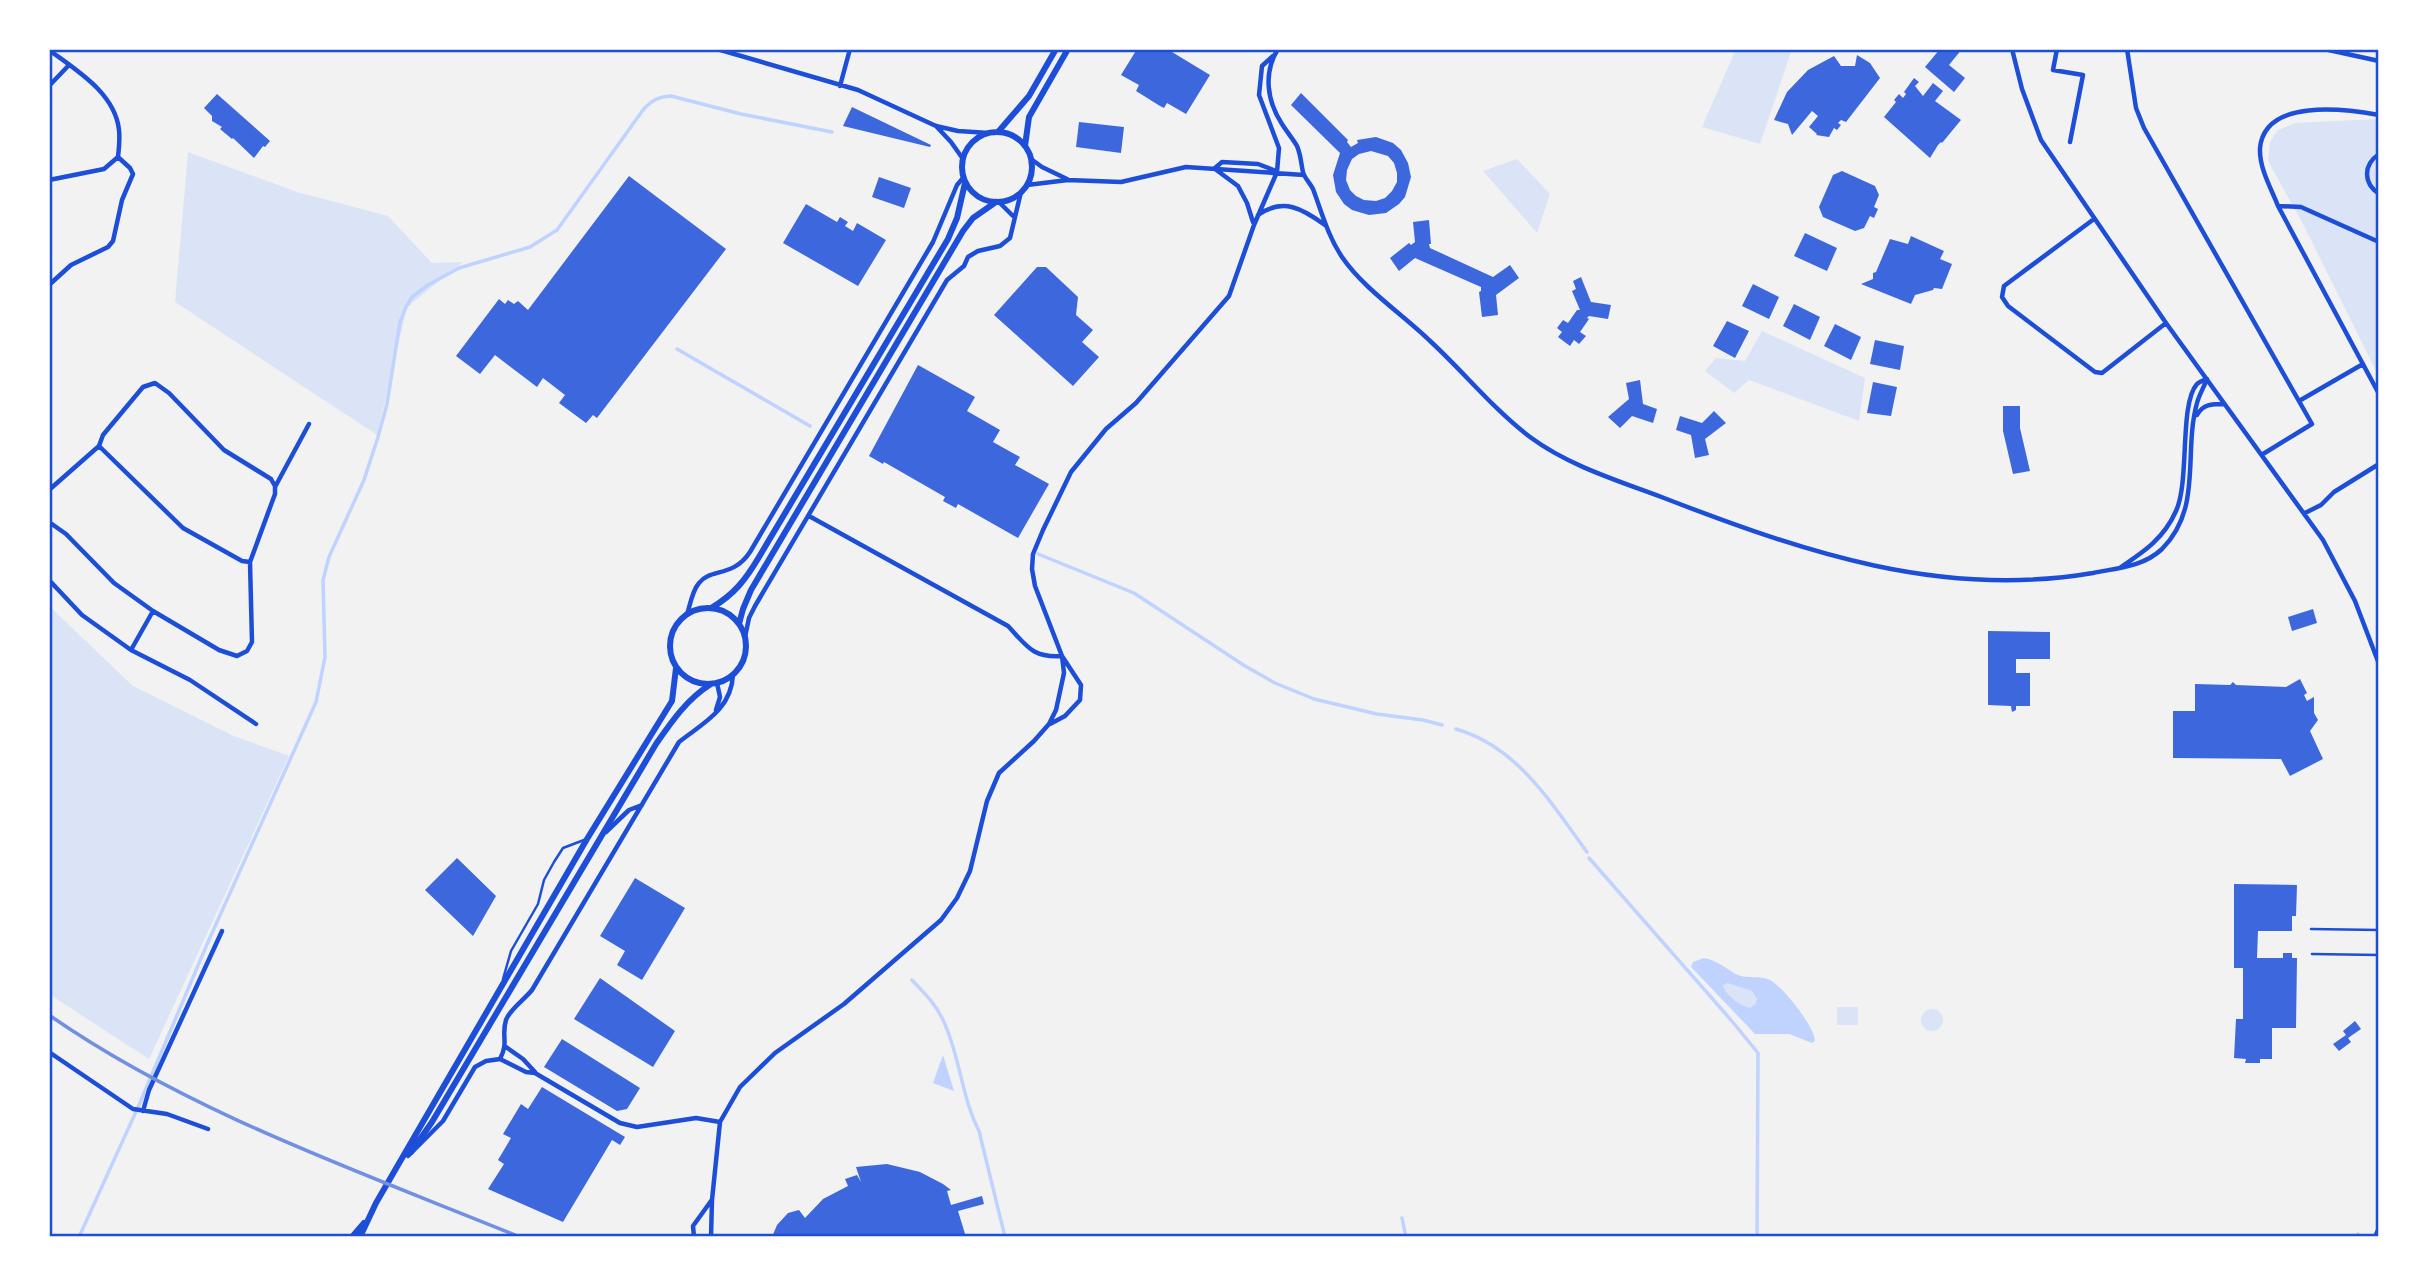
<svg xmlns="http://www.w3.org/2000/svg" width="2428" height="1286" font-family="Jost,sans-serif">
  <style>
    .green { fill: #dbe4f7 }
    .water { fill: #bfd3fe; fill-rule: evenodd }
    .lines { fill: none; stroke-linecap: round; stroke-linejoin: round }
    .stream { stroke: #bfd3fe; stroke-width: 3.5 }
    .building { fill: #3d67dc; fill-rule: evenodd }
    .service { stroke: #1d4ed8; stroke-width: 2.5 }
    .minor { stroke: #1d4ed8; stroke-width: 4.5 }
    .secondary { stroke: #1d4ed8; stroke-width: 6 }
    .rail { stroke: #7290e2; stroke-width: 3.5 }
    .neatline { fill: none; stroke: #1d4ed8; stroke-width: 2.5 }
  </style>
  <rect width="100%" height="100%" fill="#f2f2f2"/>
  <path class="green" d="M1736,49H1792L1760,144L1702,127Z
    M2379,119V377L2304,226L2268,161L2270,142L2278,130L2295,123Z
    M188,152L297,192L388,216L432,263L463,262L407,307L377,435L175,302Z
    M1517,159L1550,194L1537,233L1483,171Z
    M1762,331L1865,378L1859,421L1749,380L1734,393L1705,371L1716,358L1745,361Z
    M49,606L133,686L234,736L289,756L149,1059L49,994Z
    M1727,983L1752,991L1757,999L1756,1003L1750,1008C1741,1006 1726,995 1723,986Z
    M1837,1007H1858V1025H1837Z
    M1921 1020a11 11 0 1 1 22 0a11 11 0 1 1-22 0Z"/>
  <path class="water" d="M1704,958C1717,960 1726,969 1738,975C1748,979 1760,975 1770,980C1783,987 1815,1027 1815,1041L1812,1043L1789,1034H1755L1693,969L1691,967L1693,962ZM1727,983L1752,991L1757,999L1756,1003L1750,1008C1741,1006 1726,995 1723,986Z
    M943,1055L954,1091L933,1083Z"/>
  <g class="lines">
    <path class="stream" d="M677,349L810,426
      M1038,554L1134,593L1245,666L1275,683L1314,699L1377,714L1423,720L1442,725
      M1456,729C1518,747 1551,803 1587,852
      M1589,858L1731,1020L1758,1053L1757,1237
      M912,980C923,992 936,1004 943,1020C960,1055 961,1096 979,1131L1005,1237
      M1402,1218L1406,1237
      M79,1237L139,1105L208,942L316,702L325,657L323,580L329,557L364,480L378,437L387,404L400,322L406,307L412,297L428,285L459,268L530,247L557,230L643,110C652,100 658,97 671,96L741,114L832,132
      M2356,1237L2358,1234"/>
  </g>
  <path class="building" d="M1137,49H1167L1210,75L1186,114L1167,103L1164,108L1160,106L1136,91L1139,85L1121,75Z
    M1940,49H1962L1949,65L1965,78L1954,92L1925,67Z
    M1857,55L1870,63L1880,78L1846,122L1841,120L1838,123L1841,125L1837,130L1834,128L1829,137L1816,135L1817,134L1809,127L1818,116L1812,111L1792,135L1788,124L1774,120L1787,92L1808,70L1834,56L1841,66H1855Z
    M1914,78L1919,82L1915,86L1923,96L1933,83L1943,91L1935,101L1961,120L1942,143L1941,142L1938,145L1930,158L1884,117L1896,102L1894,100L1899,94L1903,98L1906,94L1904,92Z
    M1301,93L1348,140L1347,142L1351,147L1358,143L1357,140L1376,137L1393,143L1401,150L1408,163L1411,177L1405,197L1399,204L1386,213L1369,215L1352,210L1344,204L1336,192L1333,175L1340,153L1291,105ZM1371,151L1388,156L1394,163L1397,173V182L1392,191L1385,198L1376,201L1364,200L1356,196L1350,190L1346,180L1347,170L1352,159L1359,154Z
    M217,94L270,141L265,147L263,146L254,158L233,138L232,139L220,129L222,127L212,121V116L204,108Z
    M852,107L931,145L930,147L843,126Z
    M1079,122L1124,127L1121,153L1076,147Z
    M1842,171L1875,186L1879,195L1874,207L1878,209L1874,218L1870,216L1864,228L1855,231L1823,217L1819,207L1833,175Z
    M629,176L726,249L597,418L593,415L586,423L559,403L565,395L543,378L537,387L495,355L480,374L456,356L499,299L505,304L508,300L514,304L518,301L528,310Z
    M879,177L911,188L904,208L872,197Z
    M806,204L837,222L840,217L848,222L845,226L853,231L857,223L886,240L858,286L783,243Z
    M1429,220L1431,244H1429L1430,248L1493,277L1510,265L1519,278L1496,295L1498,315L1482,317L1479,292L1481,291V287L1415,258L1399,271L1390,258L1409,243L1411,245L1415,242L1413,222Z
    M1805,233L1837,248L1827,271L1794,256Z
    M1911,236L1944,251L1940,259L1952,264L1942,289L1934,288L1933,290L1915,295L1911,304L1861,284L1873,279V273L1876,272L1890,239L1908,244Z
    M1037,267H1046L1078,297L1076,315L1093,330L1082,342L1099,357L1073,386L994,315Z
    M1581,277L1591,302L1611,305L1608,319L1589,316L1587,318L1589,319L1580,332L1586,336L1579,344L1574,340L1570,346L1558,337L1562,332L1557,328L1563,320L1568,323L1577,310H1580L1572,291L1576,289L1573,281Z
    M1753,284L1779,297L1769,319L1742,306Z
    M1794,304L1820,317L1810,340L1783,326Z
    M1727,321L1749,331L1735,358L1713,346Z
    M1835,324L1861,337L1851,360L1824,346Z
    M1875,340L1904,346L1900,370L1870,364Z
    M918,365L975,397L967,411L1000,430L993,442L1020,457L1015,465L1049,484L1018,538L958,504L956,508L943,501L945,497L884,462L883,464L869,456Z
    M1640,380L1643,404L1657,409L1653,423L1632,416L1620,428L1608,417L1629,399L1626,383Z
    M1873,382L1897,387L1891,416L1867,413Z
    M2003,406H2020V428L2030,471L2013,474L2003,431Z
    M1714,411L1726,423L1705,439L1709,455L1695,458L1691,435L1676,430L1680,416L1702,423Z
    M2313,609L2317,623L2292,631L2288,617Z
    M1988,631L2050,632V659H2016V673H2030V706H2016V710L2012,712L2011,706L1988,705Z
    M2300,679L2307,693L2304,695L2307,701L2314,697V713L2318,720L2310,731L2323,759L2290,776L2281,759L2173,758V711H2195V684L2230,685L2233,682L2236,685L2286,687Z
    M457,858L496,896L473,936L425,890Z
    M635,878L685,908L642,980L617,965L625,951L600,936Z
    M2234,884L2297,885L2296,916H2292V931H2258L2257,958H2283V953H2292V958H2297L2296,1028H2272V1059H2260V1063H2245L2246,1059L2234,1058L2236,1019H2243V968H2234Z
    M600,978L675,1031L653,1067L574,1019Z
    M2355,1021L2361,1029L2348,1038L2351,1042L2339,1051L2333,1044L2346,1035L2343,1031Z
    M562,1039L640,1088L627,1109L617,1111L544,1067Z
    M542,1087L625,1137L620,1145L612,1140L563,1222L488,1189L504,1164L498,1160L511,1138L503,1134L521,1104L528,1109Z
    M887,1164L920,1172L943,1184L951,1190L947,1191L951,1205L982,1196L984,1204L958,1211L966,1237H772L777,1225L788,1213L799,1210L805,1218L823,1199L848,1186L845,1179L857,1175L861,1182L856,1167Z"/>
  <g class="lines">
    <path class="service" d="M2311,929L2379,930
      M2312,954L2379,955
      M503,979L511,951L538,904L544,880L554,862L563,848L584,840"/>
    <path class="minor" d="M717,49L858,90L936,126L958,131L989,133
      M1278,49C1263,73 1267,101 1282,124C1287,132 1293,139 1297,146C1301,155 1301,164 1303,172C1305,179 1310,183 1313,189C1322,213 1328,236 1342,257C1363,288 1402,314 1429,340C1463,371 1493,409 1530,437C1569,466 1619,481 1664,498C1804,552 1941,599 2093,573C2117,568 2143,567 2162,549C2203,508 2183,453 2197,403C2199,395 2204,387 2207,379
      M2012,49L2022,89L2041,140L2166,323L2323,540L2355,601L2379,664
      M2057,49L2053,70L2083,75L2070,142
      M2127,49L2136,108L2144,128L2312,424L2263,454
      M2324,49L2379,61
      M49,50C76,70 115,93 119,130C120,138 119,148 118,157L104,169L49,180
      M49,86L69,65
      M840,86L850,49
      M936,126L951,142L963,159
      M2379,154C2363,165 2363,183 2379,194
      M1031,159L1042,167L1067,179
      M1215,168L1222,162L1258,164L1276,171
      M1215,169L1238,186L1247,203L1253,222
      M1027,185L1068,180L1121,182L1186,167L1304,175
      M999,202L1013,216
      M2278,206C2271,188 2259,168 2260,148C2265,98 2345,109 2379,115
      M1258,215C1283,197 1303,209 1325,225
      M2094,219L2004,286L2002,297L2008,306L2095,372L2102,373L2166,323
      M2379,242L2301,207L2278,206L2379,394
      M49,285L71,265L108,247L113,241L122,200L133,174L130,168L118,157
      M2299,401L2363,364
      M2197,415C2203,404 2212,404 2224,404
      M99,446L183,528L242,561L250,562
      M49,490L99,446L103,435L143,387L155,383L169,393L224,450L271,479L275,486
      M2305,513L2321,505L2334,492L2379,464
      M809,516L1008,626C1027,646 1032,658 1062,656L1081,685L1080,700L1065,716L1050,724
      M49,522L66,534L114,583L153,611L219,650L237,656L247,651L252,642L250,562L275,494V487L309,424
      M2121,567C2145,551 2164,538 2176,511C2190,481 2179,404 2197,384C2200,381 2204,380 2207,379
      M49,580L82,615L131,650L190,680L256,724
      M687,615C690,605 692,591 699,583C710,568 733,578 750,552L933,242L957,185L963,178
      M745,637L749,618L755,606L947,280L964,266L968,257L978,251L1000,246L1010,238L1021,192
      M131,650L153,611
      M716,710L720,697L717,683
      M606,832L629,810L642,805
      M506,1047L523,1059L535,1072
      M49,1052L133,1109L167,1114L208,1129
      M500,1059C509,1042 501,1036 506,1020C510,1009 524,1000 532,990L679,742C703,723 731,710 733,675
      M500,1059L526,1072L535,1073L620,1123L637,1127L696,1118L720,1122
      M143,1111L149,1090L222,931
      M408,1156L443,1121L475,1067L486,1061L500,1059
      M694,1237L693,1226L711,1201
      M711,1237L712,1200L720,1122L740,1087L775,1053L844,1004L941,920L957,898L970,871L987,801L999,773L1034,741L1049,724L1056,710L1064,673L1062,656L1035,586L1032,569L1033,554L1043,530L1071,472L1106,429L1136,403L1229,296L1254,225L1277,172L1279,148L1259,95L1262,66L1273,56
      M2375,1237L2379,1228"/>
    <path class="secondary" d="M998,132L1029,96L1056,49
      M962 167a35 35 0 1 1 70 0a35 35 0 1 1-70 0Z
      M1025,146L1029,117L1068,49
      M711,608C734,595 746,579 759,557L948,239L957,218L965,183
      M670 646a38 38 0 1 1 76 0a38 38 0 1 1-76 0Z
      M739,624L743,609L751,590L963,231L973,218L996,202
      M411,1152L432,1122L656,744C672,721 687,699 711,684
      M352,1237L364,1223
      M360,1237L376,1203L587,839L672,701L676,668"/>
    <path class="rail" d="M49,1015C190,1113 361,1172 520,1237"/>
  </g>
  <rect width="2428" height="1286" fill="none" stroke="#ffffff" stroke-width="102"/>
  <rect x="51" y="51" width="2326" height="1184" class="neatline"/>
</svg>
